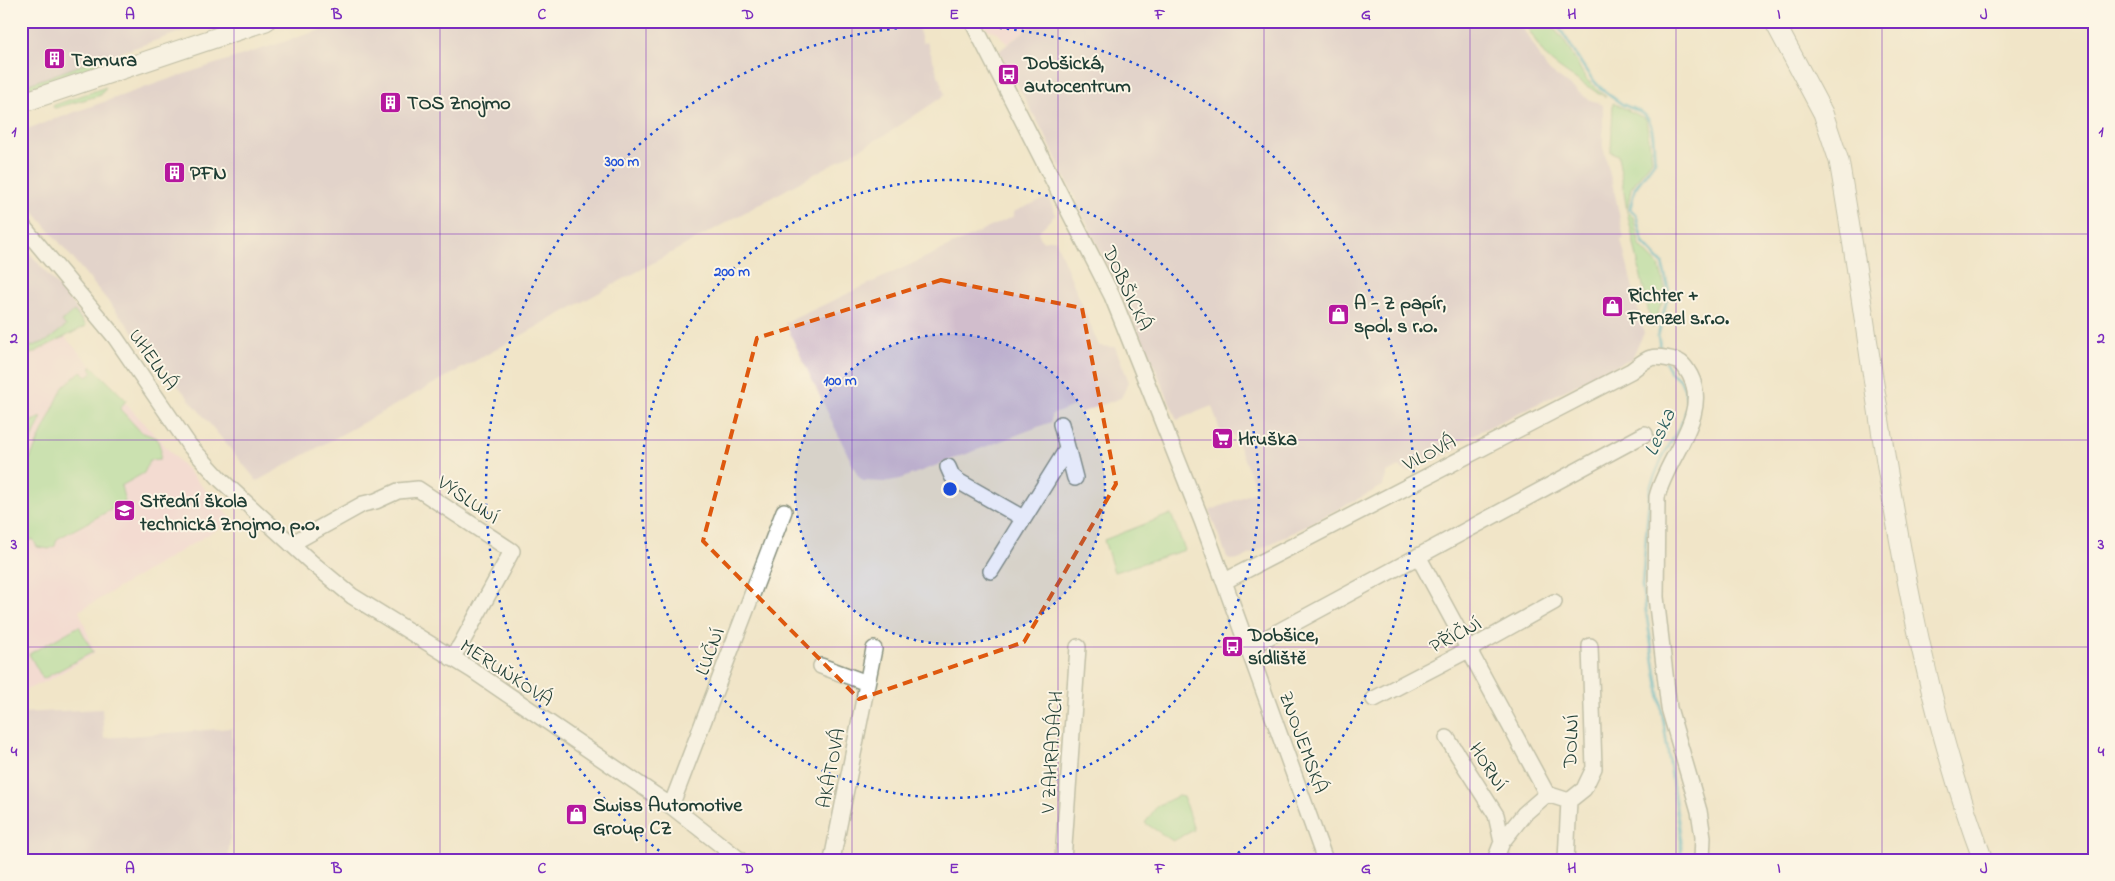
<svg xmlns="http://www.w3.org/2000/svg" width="2115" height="881" font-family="'Indie Flower',sans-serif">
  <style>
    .built { fill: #f5cfdc }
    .industrial { fill: #d1bdcc }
    .green { fill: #9ddc92; stroke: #5e8c63 }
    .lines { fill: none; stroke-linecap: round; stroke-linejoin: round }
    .stream { stroke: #43adc2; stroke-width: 3 }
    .minor-casing { stroke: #88917e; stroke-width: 18 }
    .major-casing { stroke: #88917e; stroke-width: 21 }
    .minor { stroke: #fff; stroke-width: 15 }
    .major { stroke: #fff; stroke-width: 19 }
    .marked { fill: none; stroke: #de580e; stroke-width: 4; stroke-dasharray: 10 6; stroke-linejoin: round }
    .grid { fill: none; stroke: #7b2cbf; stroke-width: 1; stroke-opacity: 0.55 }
    .ring { fill: none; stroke: #1d4ed8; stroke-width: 2.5; stroke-dasharray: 2.5 5 }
    .labels { text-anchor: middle; stroke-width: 4; stroke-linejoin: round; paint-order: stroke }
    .poi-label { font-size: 20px; font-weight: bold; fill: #1f3d34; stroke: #fcf5e5; text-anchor: start }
    .street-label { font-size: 20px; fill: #1f3d34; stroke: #fcf5e5 }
    .water-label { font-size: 21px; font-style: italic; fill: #2a5f5f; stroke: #fcf5e5 }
    .centre { fill: #1d4ed8; stroke: #fcf5e5; stroke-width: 2.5 }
    .ring-label { font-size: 15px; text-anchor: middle; font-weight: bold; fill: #1d4ed8; stroke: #fcf5e5; stroke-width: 4; stroke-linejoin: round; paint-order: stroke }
    .neatline { fill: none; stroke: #7b2cbf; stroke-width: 2 }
    .grid-label { font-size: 16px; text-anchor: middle; font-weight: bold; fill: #7b2cbf }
  </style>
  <rect width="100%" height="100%" fill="#fcf5e5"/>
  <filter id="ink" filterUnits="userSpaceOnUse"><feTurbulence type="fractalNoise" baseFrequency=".02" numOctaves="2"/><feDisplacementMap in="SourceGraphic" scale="10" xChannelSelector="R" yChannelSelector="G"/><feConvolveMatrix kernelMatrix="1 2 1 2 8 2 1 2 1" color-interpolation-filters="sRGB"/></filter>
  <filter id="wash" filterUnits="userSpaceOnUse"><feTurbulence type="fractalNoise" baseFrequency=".0096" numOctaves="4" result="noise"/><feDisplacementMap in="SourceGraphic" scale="20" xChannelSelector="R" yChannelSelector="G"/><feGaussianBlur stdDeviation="1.12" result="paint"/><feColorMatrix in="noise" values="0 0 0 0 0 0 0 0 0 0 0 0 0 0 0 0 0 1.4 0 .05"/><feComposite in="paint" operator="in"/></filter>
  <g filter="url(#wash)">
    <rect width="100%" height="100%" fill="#f1e5c8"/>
    <path class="built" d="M983,21H1036L1007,44L997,32L987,29Z
      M65,337L233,520L79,611L95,653L47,681L21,692V360Z"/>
    <path class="industrial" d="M21,21H212L21,87Z
      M348,21H916L923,43L927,42L945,95L887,134L257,481L21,196V131L172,78Z
      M1037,21H1515L1529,37L1547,69L1588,99L1603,105V147L1616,199L1624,238L1621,240L1644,333L1632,358L1458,442L1460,447L1412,471L1407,472L1399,467L1387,473L1383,486L1241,559L1230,560L1227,557L1209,511L1257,491L1235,437L1220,431L1212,406L1177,420L1153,363L1047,139L999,51Z
      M1048,197L1056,214L1038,232L1042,241L1055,239L1099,346L1115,347L1129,382L1121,398L1080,413L1074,406L1051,415V422L900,479L884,482L863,481L858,476L785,323L1014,216L1013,212Z
      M21,243L74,305L86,326L21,359Z
      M102,709L104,738L232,728L235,785L228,860H21V713Z"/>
    <path class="green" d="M1522,21H1548L1564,41L1586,79L1606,97C1591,89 1552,66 1544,54C1535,42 1533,34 1522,21Z
      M98,59V66L21,91V87Z
      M106,87L101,95L55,108L53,107L54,105Z
      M1613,103L1646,119L1652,160L1631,188L1627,211L1633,217L1640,246L1659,266L1666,292L1652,328L1627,211L1618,155L1611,152Z
      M74,311L86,326L21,359V350L47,341L66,326L62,321Z
      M92,366L126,400L120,409L141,432L157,438L161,450L160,459L150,460L144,473L121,486L125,502L57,539L55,546L49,549L37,547L33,539L21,545V478L63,387L81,371L87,377L93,372L90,368Z
      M42,417L21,463V425Z
      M1171,514L1185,550L1114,572L1104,540Z
      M79,626L93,652L43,679L29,654Z
      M1178,796L1183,797L1194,830L1173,841L1145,823L1157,806Z"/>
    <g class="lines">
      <path class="stream" d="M1554,21C1572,43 1582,72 1603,90C1609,95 1616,100 1622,104C1631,109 1643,110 1648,119C1655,130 1653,149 1655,161L1635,188L1630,209L1636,215L1643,243L1662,263L1669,291L1658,336L1661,352
        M1666,362L1670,372L1680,379L1685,390L1687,404L1684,419L1662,458L1650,487L1642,586L1664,725L1681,840V860"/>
    </g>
  </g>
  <g filter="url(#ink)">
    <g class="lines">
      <defs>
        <path id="minor" d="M972,21L1112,296L1123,323L1202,521L1325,860
          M21,224L115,337L189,445L221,480L311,562L352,596L472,670L671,806L740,860
          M1061,424L1075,478
          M948,467L952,476L958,481L1023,518
          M291,544L363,504L376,501L398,491L418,489L512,551L460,646L451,658
          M1418,556L1547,794L1569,801
          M991,571L1067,449
          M1225,581L1631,371C1637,367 1644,360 1651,358C1657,356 1675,359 1681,363C1685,366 1687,370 1690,375C1711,415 1666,458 1657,497L1656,597L1669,708L1699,811L1703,837L1702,860
          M1248,648L1645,434
          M821,666L867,683
          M1374,699L1470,649L1554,602
          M1447,738L1496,815L1502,842L1495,860
          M671,806L784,511
          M1502,842L1524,814L1547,794
          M832,860L874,649
          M1063,860L1078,647
          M1566,860L1569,801L1584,789L1594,768L1590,646"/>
        <path id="major" d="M1774,21L1823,113L1839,161C1880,395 1899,636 1983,860
          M21,103L266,21"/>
      </defs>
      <use href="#minor" class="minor-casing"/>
      <use href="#major" class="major-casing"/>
      <use href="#minor" class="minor"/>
      <use href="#major" class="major"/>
    </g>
  </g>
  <path d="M0 0H2115V881H0ZM941,280L1082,308L1116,484L1024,642L859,699L703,541L757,338Z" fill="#f1e5c8" fill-opacity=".55" fill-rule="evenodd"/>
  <path class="marked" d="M941,280L1082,308L1116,484L1024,642L859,699L703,541L757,338Z"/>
  <path class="grid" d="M234,21V860M440,21V860M646,21V860M852,21V860M1058,21V860M1264,21V860M1470,21V860M1676,21V860M1882,21V860M21,234H2094M21,440H2094M21,647H2094"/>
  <circle cx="950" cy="489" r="155" fill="#1d4ed8" fill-opacity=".12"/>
  <g class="ring">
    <circle cx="950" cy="489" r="155"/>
    <circle cx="950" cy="489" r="309"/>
    <path d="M671 860A464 464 0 1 1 1229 860"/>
  </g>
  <defs>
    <symbol id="building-square" viewBox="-11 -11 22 22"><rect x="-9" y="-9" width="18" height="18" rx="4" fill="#b5179e" stroke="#fcf5e5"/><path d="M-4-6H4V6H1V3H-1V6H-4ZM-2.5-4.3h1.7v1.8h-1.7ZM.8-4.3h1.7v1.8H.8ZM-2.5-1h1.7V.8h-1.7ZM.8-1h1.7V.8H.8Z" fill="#fff"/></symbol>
    <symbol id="bus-square" viewBox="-11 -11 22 22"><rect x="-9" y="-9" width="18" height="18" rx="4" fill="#b5179e" stroke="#fcf5e5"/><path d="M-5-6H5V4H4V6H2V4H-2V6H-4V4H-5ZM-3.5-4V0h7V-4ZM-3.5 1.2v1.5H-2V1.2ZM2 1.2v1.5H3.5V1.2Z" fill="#fff"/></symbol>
    <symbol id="shop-square" viewBox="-11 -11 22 22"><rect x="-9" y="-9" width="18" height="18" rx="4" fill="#b5179e" stroke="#fcf5e5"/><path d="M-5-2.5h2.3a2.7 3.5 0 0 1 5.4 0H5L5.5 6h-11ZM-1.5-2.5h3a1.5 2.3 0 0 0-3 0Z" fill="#fff"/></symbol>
    <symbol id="supermarket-square" viewBox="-11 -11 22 22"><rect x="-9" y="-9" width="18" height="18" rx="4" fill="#b5179e" stroke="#fcf5e5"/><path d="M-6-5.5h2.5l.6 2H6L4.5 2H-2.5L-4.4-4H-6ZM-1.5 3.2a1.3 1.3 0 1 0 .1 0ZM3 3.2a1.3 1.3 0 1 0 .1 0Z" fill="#fff"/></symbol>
    <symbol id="school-square" viewBox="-11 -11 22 22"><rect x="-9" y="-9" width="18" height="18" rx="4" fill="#b5179e" stroke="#fcf5e5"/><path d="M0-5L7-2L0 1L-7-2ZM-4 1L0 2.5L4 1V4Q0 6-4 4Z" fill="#fff"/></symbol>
  </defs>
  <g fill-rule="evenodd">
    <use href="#building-square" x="42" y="46" width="25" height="25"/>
    <use href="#bus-square" x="996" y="62" width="25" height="25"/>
    <use href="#building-square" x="378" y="90" width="25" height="25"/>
    <use href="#building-square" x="162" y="160" width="25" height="25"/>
    <use href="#shop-square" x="1600" y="294" width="25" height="25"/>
    <use href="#shop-square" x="1326" y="302" width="25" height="25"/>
    <use href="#supermarket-square" x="1210" y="426" width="25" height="25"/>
    <use href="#school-square" x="112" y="498" width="25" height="25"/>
    <use href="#bus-square" x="1220" y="634" width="25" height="25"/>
    <use href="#shop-square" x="564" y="802" width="25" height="25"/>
  </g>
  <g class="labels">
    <g class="poi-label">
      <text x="71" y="66">Tamura</text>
      <text x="1024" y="69">Dobšická,<tspan x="1024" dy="23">autocentrum</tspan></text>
      <text x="407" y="109">TOS Znojmo</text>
      <text x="190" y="179">PFN</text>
      <text x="1628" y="301">Richter +<tspan x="1628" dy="23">Frenzel s.r.o.</tspan></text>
      <text x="1354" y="309">A - Z papír,<tspan x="1354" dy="23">spol. s r.o.</tspan></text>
      <text x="1238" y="445">Hruška</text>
      <text x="140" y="507">Střední škola<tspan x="140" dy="23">technická Znojmo, p.o.</tspan></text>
      <text x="1248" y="641">Dobšice,<tspan x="1248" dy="23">sídliště</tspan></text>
      <text x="593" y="811">Swiss Automotive<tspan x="593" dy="23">Group CZ</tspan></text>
    </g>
    <g class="street-label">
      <text transform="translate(1128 288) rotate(65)" y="7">DOBŠICKÁ</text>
      <text transform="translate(154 359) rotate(55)" y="7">UHELNÁ</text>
      <text transform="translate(1429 452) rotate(-27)" y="7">VILOVÁ</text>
      <text transform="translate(469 499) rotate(34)" y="7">VÝSLUNÍ</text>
      <text transform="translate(1455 634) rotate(-28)" y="7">PŘÍČNÍ</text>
      <text transform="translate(709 651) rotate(-69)" y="7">LUČNÍ</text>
      <text transform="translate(507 672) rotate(33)" y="7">MERUŇKOVÁ</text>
      <text transform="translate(1570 741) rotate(-88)" y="7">DOLNÍ</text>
      <text transform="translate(1304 742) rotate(70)" y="7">ZNOJEMSKÁ</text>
      <text transform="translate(1051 752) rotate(-86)" y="7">V ZAHRADÁCH</text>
      <text transform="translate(1489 766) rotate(57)" y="7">HORNÍ</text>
      <text transform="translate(830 768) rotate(-79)" y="7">AKÁTOVÁ</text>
    </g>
    <g class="water-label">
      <text transform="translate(1659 432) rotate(-66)" y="7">Leska</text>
    </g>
  </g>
  <circle cx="950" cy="489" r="8" class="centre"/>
  <g class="ring-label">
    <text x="622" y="166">300 m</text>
    <text x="732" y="276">200 m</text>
    <text x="840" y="385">100 m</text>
  </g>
  <rect width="2115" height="881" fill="none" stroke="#fcf5e5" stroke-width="55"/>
  <rect x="28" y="28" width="2060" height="826" class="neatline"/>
  <g class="grid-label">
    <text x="130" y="19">A</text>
    <text x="337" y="19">B</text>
    <text x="542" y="19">C</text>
    <text x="748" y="19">D</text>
    <text x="954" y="19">E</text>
    <text x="1160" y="19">F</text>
    <text x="1366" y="19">G</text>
    <text x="1572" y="19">H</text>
    <text x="1779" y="19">I</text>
    <text x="1984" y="19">J</text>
    <text x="14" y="136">1</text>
    <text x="2101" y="136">1</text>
    <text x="14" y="343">2</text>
    <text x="2101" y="343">2</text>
    <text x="14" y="549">3</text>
    <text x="2101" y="549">3</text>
    <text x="14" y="756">4</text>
    <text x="2101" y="756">4</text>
    <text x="130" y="873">A</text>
    <text x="337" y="873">B</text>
    <text x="542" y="873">C</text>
    <text x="748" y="873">D</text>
    <text x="954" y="873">E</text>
    <text x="1160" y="873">F</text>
    <text x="1366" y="873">G</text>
    <text x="1572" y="873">H</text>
    <text x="1779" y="873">I</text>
    <text x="1984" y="873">J</text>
  </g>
</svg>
